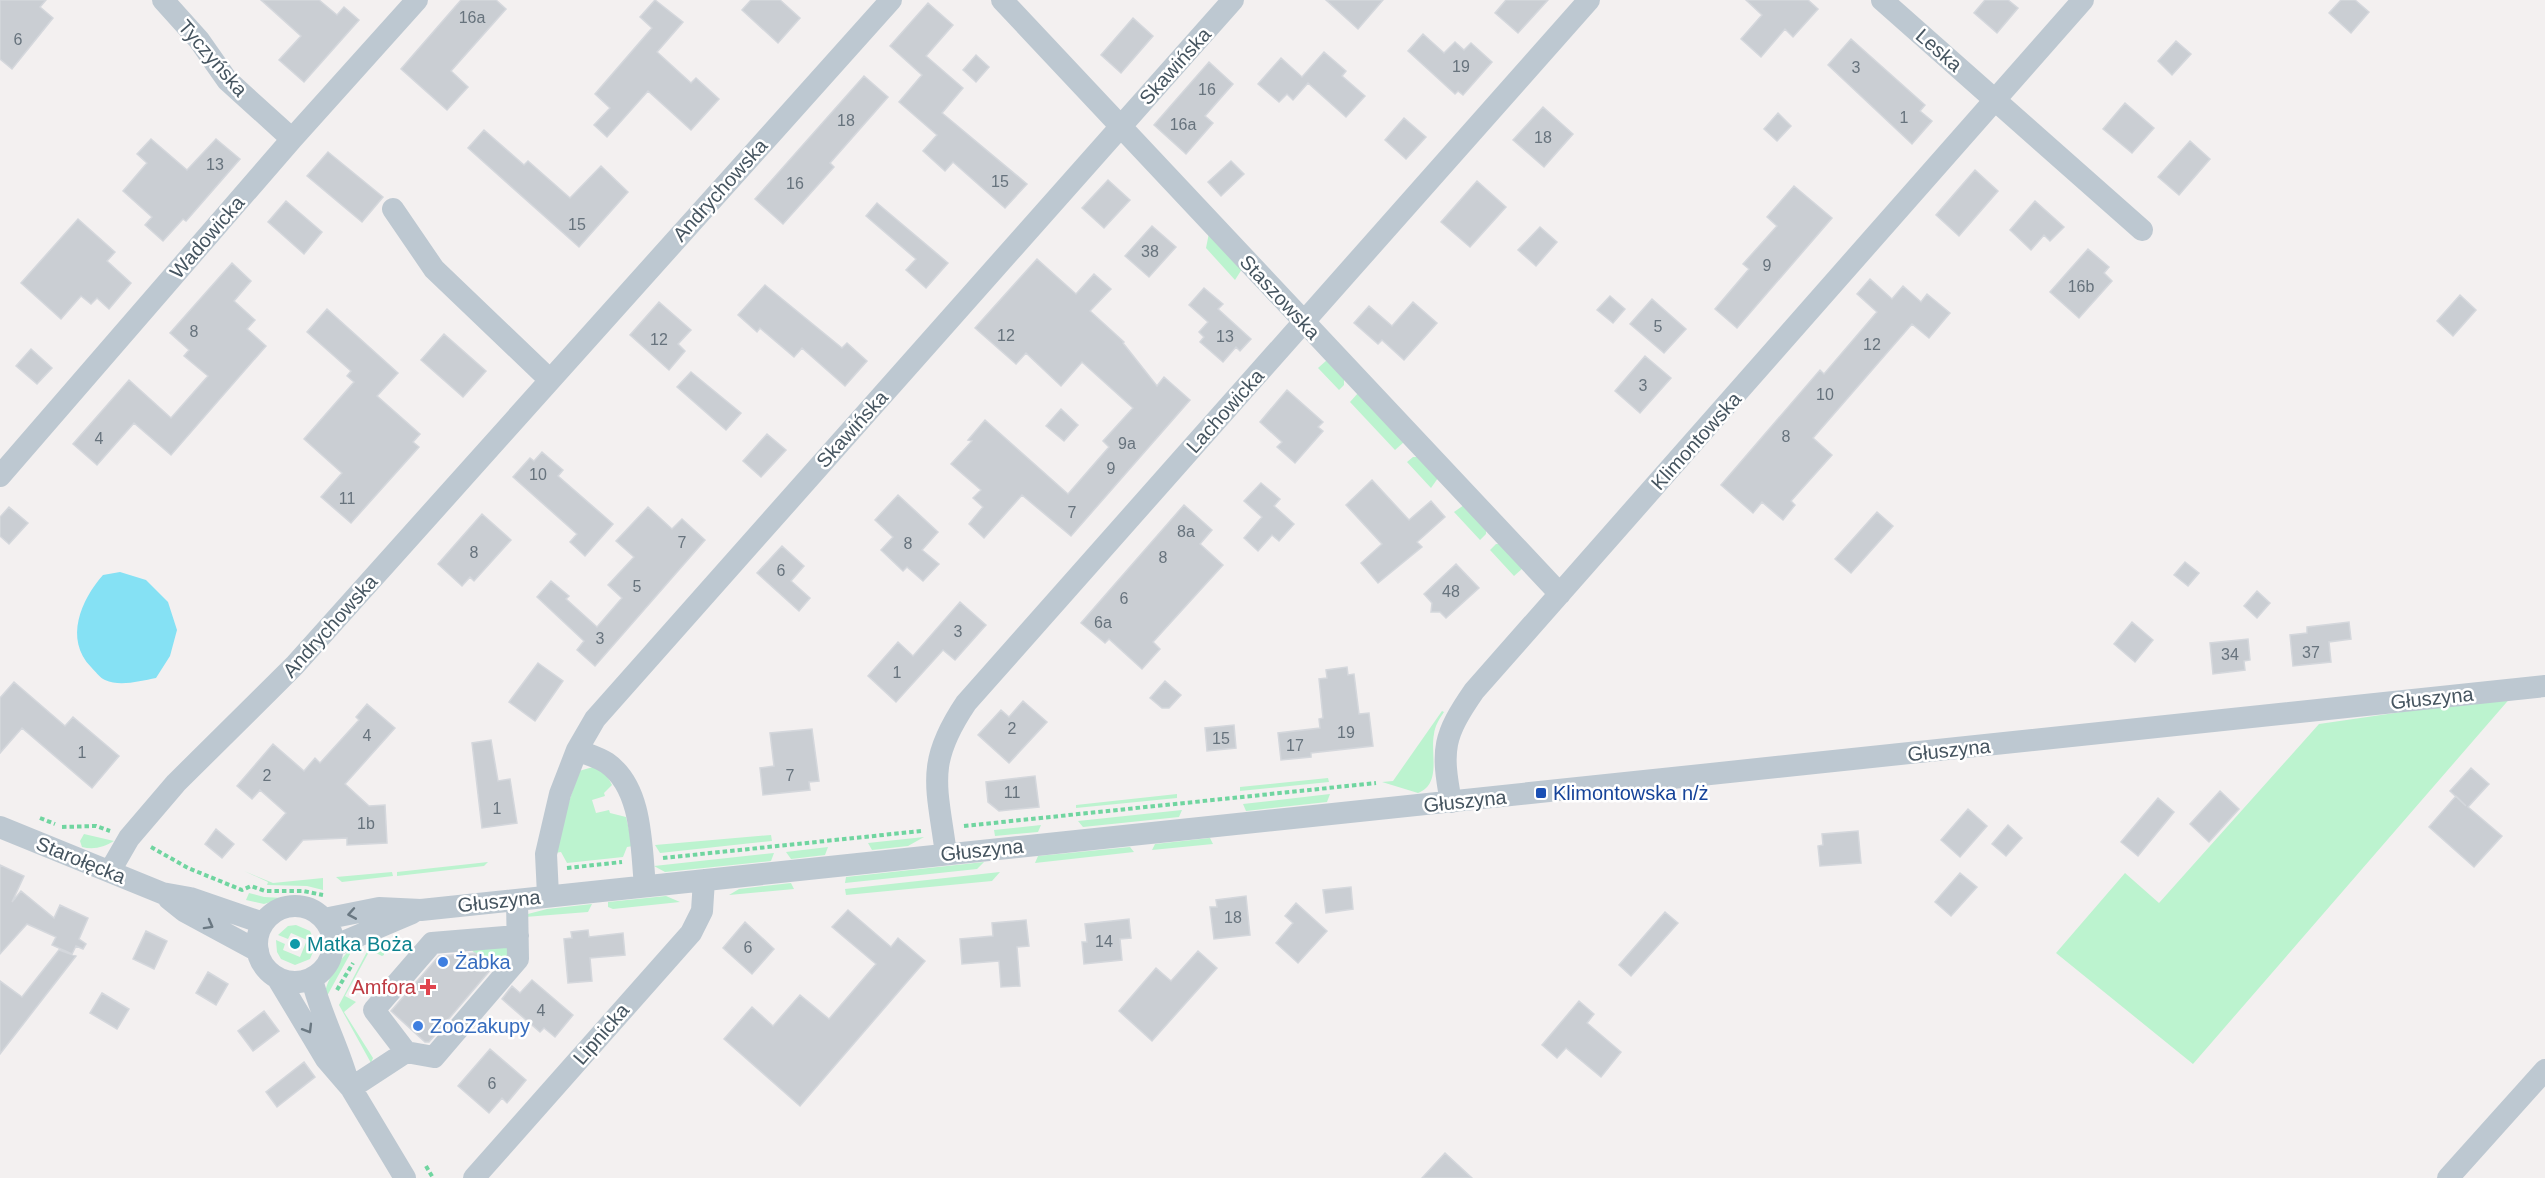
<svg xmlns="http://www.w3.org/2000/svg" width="2545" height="1178" font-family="Arial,sans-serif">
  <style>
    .green { fill: #bcf3cf }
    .water { fill: #85e1f4 }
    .building { fill: #caced3; stroke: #d4d7dc; stroke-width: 1.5 }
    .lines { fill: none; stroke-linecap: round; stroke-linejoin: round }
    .path { stroke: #70d5a0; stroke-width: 4; stroke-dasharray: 4.5 3; stroke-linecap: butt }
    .minor { stroke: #bdc8d1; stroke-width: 22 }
    .oneway { stroke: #6a7882 }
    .transit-dot { fill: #1a4fb4; stroke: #fff; stroke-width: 2 }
    .culture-dot { fill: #0f9aa8; stroke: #fff; stroke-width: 2 }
    .shop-dot { fill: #3f7fe0; stroke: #fff; stroke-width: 2 }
    .health-dot { fill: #e0444e; stroke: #fff; stroke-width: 2 }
    .labels { text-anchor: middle; stroke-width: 5; stroke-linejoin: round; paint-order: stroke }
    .number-label { font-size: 16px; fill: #67737d }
    .street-label { font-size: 20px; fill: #465560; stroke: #fff }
    .transit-label { font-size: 20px; fill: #164399; stroke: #fff; text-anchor: start }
    .culture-label { font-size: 20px; fill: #0d838f; stroke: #fff; text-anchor: start }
    .shop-label { font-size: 20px; fill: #366cbe; stroke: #fff; text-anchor: start }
    .health-label { font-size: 20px; fill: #be3a42; stroke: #fff; text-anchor: end }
  </style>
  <rect width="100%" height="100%" fill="#f3f0f0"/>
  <path class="green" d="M1209,233L1242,269L1235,280L1206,248Z
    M1327,360L1344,379V385L1339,390L1318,368Z
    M1358,393L1404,442L1395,450L1350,402Z
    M1413,457H1418L1438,478L1431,488L1407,462Z
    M1464,505L1486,529V534L1480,540L1454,512Z
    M1496,544H1501L1523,568L1514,576L1490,550Z
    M2512,696L2193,1064L2056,953L2125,873L2159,903L2319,724Z
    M1442,711L1444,712C1439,719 1435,726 1434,734C1430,753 1442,784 1418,793L1382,782L1393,781Z
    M593,767L604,770L612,785L604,793L605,796L592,800L596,813L609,810L610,813L626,817L633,846L627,847L623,857L567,863L561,852L555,853V845L579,771Z
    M1328,778L1329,782L1240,791V787Z
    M1177,794V798L1076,808V805Z
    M1330,794L1327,802L1246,811L1243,804Z
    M1182,810L1179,817L1083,827L1078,821Z
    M1041,825L1038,832L995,836L994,830Z
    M84,834L114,841C104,847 94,850 82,847L80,841Z
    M771,835L772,841L660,853L655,845Z
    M924,837L908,846L872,850L868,843Z
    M1210,838L1213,844L1152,850L1155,844Z
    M828,847L825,855L791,859L786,852Z
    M1130,847L1134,852L1035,863L1038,856Z
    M774,853L771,861L665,872L654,866Z
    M488,862L484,866L397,876V872Z
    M984,862L977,869L845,883L846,877Z
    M244,871L273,883L323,878V890L307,886L267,885L268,882Z
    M392,872L393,876L342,882L336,877Z
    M1000,872L992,881L846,895L845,889Z
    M791,883L794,889L729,895L739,889Z
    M249,893L264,897L284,898L264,904L246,900Z
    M666,896L680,902L613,909L608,907V902Z
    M592,904L588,912L525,917L524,915L547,909Z
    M296,925L310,931L316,945L310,959L295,965L281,959L277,952L276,940L285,944L283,950L300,957L307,940L291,933L288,939L278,935L288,926Z
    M383,941L384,955L382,956L370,950L345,996L356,1002L344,1012L373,1058L371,1063L339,1005L370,946Z
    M507,943L510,955L499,974L468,947Z
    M355,945L327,996L325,993C328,976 342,956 355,945Z"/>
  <path class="water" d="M120,572L146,580L168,602L177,630L170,656L156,678C140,681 120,687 105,680C100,678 95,671 91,667C64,639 81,600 103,575Z"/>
  <path class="building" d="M0,0H46L40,7L53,18L12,69L0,59Z
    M261,0H319L337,15L344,7L359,20L304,82L279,60L301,36Z
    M461,0H496L506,9L451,71L468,87L447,110L401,69Z
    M655,0L683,22L657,52L691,83L696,78L719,99L691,130L648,91L607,137L594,125L610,108L595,94L652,28L640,17Z
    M751,0H780L800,18L778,43L742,10Z
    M1326,0H1383L1358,29Z
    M1506,0H1548L1518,33L1495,13Z
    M1746,0H1808L1818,9L1793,37L1785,29L1761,57L1741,39L1762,15Z
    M1985,0H2008L2018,8L1997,33L1974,13Z
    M2341,0H2355L2369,12L2351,33L2329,13Z
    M928,3L953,25L926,56L963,88L942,113L1027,184L1005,208L953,162L945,171L923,151L937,135L899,102L922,75L890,46Z
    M1133,18L1153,36L1121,73L1101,55Z
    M1423,34L1444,53L1455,42L1464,50L1471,43L1492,62L1463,95L1458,91L1455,94L1408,51Z
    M1851,39L1925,105L1920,111L1932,121L1912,144L1828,65Z
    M2176,41L2191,54L2172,75L2158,61Z
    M1324,52L1346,71L1342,76L1365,96L1346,117L1308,83L1293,100L1287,94L1279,102L1258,84L1281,58L1302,77Z
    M976,55L989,67L976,82L963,70Z
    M1209,62L1233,84L1205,116L1213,123L1186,154L1154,125Z
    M864,76L888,97L830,163L834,167L783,224L755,199Z
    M2125,103L2154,128L2132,153L2103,129Z
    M1543,107L1573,134L1544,167L1513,140Z
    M1778,113L1791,126L1777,141L1764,129Z
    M1404,118L1426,137L1406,159L1385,140Z
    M484,130L524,165L528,161L570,198L601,166L628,192L579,247L468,148Z
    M151,139L187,170L216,139L240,159L186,221L183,219L163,241L145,225L152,217L123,191L147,163L137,154Z
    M2190,141L2210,159L2179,195L2158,177Z
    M328,152L383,197L362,222L307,176Z
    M1231,161L1244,174L1221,196L1208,182Z
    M1975,170L1998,191L1959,236L1936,215Z
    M1108,180L1130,200L1104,228L1082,208Z
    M1477,181L1506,207L1470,247L1441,222Z
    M1794,186L1832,218L1737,328L1715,309L1749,269L1743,264L1777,226L1767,217Z
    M286,201L322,232L304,254L268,222Z
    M2035,201L2064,227L2050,241L2044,235L2031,250L2010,230Z
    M877,203L948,263L926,288L906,270L916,259L866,216Z
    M78,219L115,252L107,261L131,283L109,309L97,298L91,304L81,296L61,319L21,283Z
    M1152,226L1176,247L1149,277L1125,256Z
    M1540,227L1557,242L1536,266L1518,250Z
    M2088,249L2109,267L2104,273L2112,281L2079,318L2050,292Z
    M1037,259L1076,294L1094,274L1111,289L1090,311L1124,342L1123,343L1157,386L1164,377L1190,400L1071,536L1022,495L984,538L969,524L983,507L973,498L981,490L951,464L972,441L968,440L985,420L1068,494L1109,447L1103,441L1133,408L1082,362L1061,386L1026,353L1016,364L975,328Z
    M232,263L251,281L234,301L255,320L247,329L266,346L171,455L134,423L97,465L73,444L129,380L171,418L208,376L184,356L189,350L170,333Z
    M1870,279L1892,299L1903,286L1921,302L1927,294L1950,313L1929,338L1912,324L1813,438L1832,455L1791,501L1795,505L1783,520L1762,502L1753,513L1721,485L1820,370L1824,374L1877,312L1857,294Z
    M765,285L842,348L847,343L867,361L845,386L802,348L794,357L760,328L757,332L738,315Z
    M1204,288L1223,304L1218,309L1251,339L1240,351L1236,347L1223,362L1200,342L1204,337L1199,332L1208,322L1189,305Z
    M2460,295L2476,310L2453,336L2437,321Z
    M1610,296L1625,309L1613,323L1597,310Z
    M1652,299L1686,329L1664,353L1630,324Z
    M659,302L691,330L678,344L685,351L669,370L630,335Z
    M1413,302L1437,323L1404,360L1382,340L1378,344L1354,323L1369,306L1392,326Z
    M327,309L398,373L377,396L420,434L413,442L419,447L351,523L321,497L342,473L304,439L354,382L347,376L351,371L307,332Z
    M444,334L486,371L463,397L421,360Z
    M31,349L52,368L37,384L16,366Z
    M1645,356L1671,378L1640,413L1615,391Z
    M691,372L741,413L726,430L677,387Z
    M1287,390L1323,422L1318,427L1323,431L1295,463L1277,447L1282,442L1260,422Z
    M1061,409L1078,425L1064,441L1046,426Z
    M767,434L786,450L761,477L743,461Z
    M542,452L563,470L558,476L613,524L585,556L570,542L577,534L513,477L530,458L534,461Z
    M1372,480L1409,520L1431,501L1445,517L1417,542L1422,547L1378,583L1361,563L1382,544L1346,505Z
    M1261,483L1280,499L1274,506L1294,524L1279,541L1272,535L1258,551L1244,538L1262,517L1244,501Z
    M898,495L938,532L922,550L939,564L923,581L907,567L903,571L881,550L893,537L875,520Z
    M1184,505L1212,530L1200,544L1223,565L1153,642L1160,649L1142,669L1109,639L1105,643L1081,623Z
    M9,507L28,523L9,544L0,536V517Z
    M648,507L672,529L682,519L705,540L595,666L577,650L584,641L537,597L551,581L569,596L566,599L597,627L622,598L608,585L634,557L616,541Z
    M1877,512L1893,526L1851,573L1835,559Z
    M482,514L511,540L474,581L470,577L462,586L438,564Z
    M782,546L804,566L791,581L810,598L799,611L757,573Z
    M2185,562L2199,573L2188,586L2174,575Z
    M1456,564L1479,588L1446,618L1440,612H1431L1432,603L1424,594Z
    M2257,591L2270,603L2257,618L2244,606Z
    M960,602L986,625L955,660L943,650L896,702L868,676L898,642L913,656Z
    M2132,622L2153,640L2135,662L2114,644Z
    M2349,622L2351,639L2329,642L2331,662L2293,666L2290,635L2307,633V627Z
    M2248,639L2250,660L2244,661L2245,670L2213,674L2210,643Z
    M538,663L563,681L535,721L509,702Z
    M1347,667L1348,675L1354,674L1359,714L1369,713L1373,746L1311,753V757L1281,760L1278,733L1320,728L1319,719L1323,718L1319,679L1327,678L1326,670Z
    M1165,681L1181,695L1169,708H1162L1150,698Z
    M14,682L65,726L73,717L119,756L92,788L22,728L0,753V698Z
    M1023,701L1047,722L1009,763L978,735L1001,710L1009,717Z
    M367,704L395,728L345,784L369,806L385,805L387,843L347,845V838L303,840L286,860L263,840L286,813L260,790L252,799L237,786L273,744L304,771L315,758L320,763L359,720L356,717Z
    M1234,725L1236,748L1207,751L1205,728Z
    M812,729L819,781L809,782L810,790L763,795L760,768L774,766L770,733Z
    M491,740L498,781L510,779L517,823L482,828L472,743Z
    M2471,768L2489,784L2468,807L2502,836L2474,867L2429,827L2456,796L2466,806L2450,791Z
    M1035,776L1039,807L999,811L988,802L986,782Z
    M2220,791L2239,809L2209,842L2190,824Z
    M2158,798L2174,812L2138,856L2121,842Z
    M1968,809L1987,826L1960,857L1941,840Z
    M2008,825L2022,838L2006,856L1992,844Z
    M216,829L234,844L222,858L205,844Z
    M1858,831L1861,863L1820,866L1818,846L1823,845L1822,834Z
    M0,865L24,876L12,902L21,891L54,918L60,905L88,918L79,939L86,944L83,949L76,946L72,954L52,945L56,937L27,924L0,954Z
    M1960,873L1977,887L1951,916L1935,902Z
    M1351,887L1353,909L1326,913L1323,890Z
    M1246,896L1250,935L1214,939L1210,907H1217L1216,900Z
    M1296,903L1327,931L1298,963L1276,943L1293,923L1285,916Z
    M848,910L891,947L898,938L925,961L800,1106L724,1039L752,1007L773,1026L800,995L829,1019L876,964L832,927Z
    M1665,912L1678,923L1631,976L1619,965Z
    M1129,919L1131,938L1120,939L1122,960L1084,964L1082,942H1087L1085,924Z
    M1026,920L1029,946L1017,947L1020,986L1001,987L999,961L962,964L960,939L993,936L992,923Z
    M745,922L774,949L752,974L723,948Z
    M588,930L589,937L623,933L625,955L590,958L592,981L568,983L564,939L572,938L571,932Z
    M146,931L167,941L154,969L133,959Z
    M59,950L76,956L0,1054V981L22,997Z
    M1198,951L1217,968L1152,1041L1119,1011L1156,968L1171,981Z
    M475,953L492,968L429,1042H425L391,1011L439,956Z
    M208,972L228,984L216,1005L196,993Z
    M532,980L573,1015L555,1037L544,1028L540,1032L502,999L512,986L520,993Z
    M102,993L129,1009L117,1029L90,1013Z
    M1579,1001L1594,1014L1587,1023L1621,1052L1601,1077L1566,1048L1557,1058L1542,1045Z
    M264,1011L279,1031L253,1051L238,1031Z
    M490,1049L526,1080L507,1103L502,1098L489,1113L458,1086Z
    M304,1062L315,1077L277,1107L266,1092Z
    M1445,1153L1472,1178H1422Z"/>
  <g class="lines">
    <path class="path" d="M40,818L55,824
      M964,826L1376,783
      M62,827L96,826L110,831
      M151,847L188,868L242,890L251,886L265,891H303L323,895
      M663,858L921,831
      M567,868L622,862
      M337,990L353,963
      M426,1166L433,1178"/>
    <path class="minor" d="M163,0L199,40L227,80L292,139
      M1002,0L1560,594
      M1882,0L2142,230
      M393,209L434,269L550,380
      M0,476L292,139L417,0
      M577,750C586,754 598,757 607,763C643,788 641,847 645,886
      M1451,802C1441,749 1443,736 1474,691L2083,0
      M0,827L162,893L190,898L263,923
      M946,854C937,785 925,764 966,703L1589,0
      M110,871L129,838L176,783L295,665L891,0
      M548,895L546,854L560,794L577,750L595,719L1233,0
      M169,899L184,911L258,951
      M517,900L518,959L434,1057L406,1052L374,1010L432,943L518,936
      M257 944a38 38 0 1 1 76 0a38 38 0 1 1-76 0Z
      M324,919L379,908L421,910L2545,686
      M334,946L412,913
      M278,979L326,1059L351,1088L405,1178
      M312,979C320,1013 336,1042 346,1075
      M351,1088L406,1052
      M474,1178L691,933L702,911L704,880
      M2448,1178L2545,1070"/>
  </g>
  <defs><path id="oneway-chevron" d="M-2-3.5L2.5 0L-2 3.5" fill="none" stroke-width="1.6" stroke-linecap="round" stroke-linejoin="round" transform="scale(1.5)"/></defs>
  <g class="oneway">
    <use href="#oneway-chevron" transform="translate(352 914) rotate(170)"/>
    <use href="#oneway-chevron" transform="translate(209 925) rotate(29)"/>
    <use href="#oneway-chevron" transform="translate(308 1029) rotate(59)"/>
  </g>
  <rect class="transit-dot" x="1535" y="787" width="12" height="12" rx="3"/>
  <circle class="culture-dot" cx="295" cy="944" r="6"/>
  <g class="shop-dot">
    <circle cx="443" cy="962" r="6"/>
    <circle cx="418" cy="1026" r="6"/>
  </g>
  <path class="health-dot" d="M425 978h6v6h6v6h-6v6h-6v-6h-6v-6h6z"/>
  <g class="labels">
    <g class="number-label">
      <text x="472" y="23">16a</text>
      <text x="18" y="45">6</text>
      <text x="1461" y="72">19</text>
      <text x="1856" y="73">3</text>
      <text x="1207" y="95">16</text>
      <text x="1904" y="123">1</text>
      <text x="846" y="126">18</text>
      <text x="1183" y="130">16a</text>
      <text x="1543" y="143">18</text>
      <text x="215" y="170">13</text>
      <text x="1000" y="187">15</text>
      <text x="795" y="189">16</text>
      <text x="577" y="230">15</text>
      <text x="1150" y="257">38</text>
      <text x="1767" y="271">9</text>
      <text x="2081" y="292">16b</text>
      <text x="1658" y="332">5</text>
      <text x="194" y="337">8</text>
      <text x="1006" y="341">12</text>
      <text x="1225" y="342">13</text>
      <text x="659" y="345">12</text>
      <text x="1872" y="350">12</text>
      <text x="1643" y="391">3</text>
      <text x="1825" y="400">10</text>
      <text x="1786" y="442">8</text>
      <text x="99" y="444">4</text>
      <text x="1127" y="449">9a</text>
      <text x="1111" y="474">9</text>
      <text x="538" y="480">10</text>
      <text x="347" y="504">11</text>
      <text x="1072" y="518">7</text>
      <text x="1186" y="537">8a</text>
      <text x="682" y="548">7</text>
      <text x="908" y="549">8</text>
      <text x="474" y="558">8</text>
      <text x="1163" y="563">8</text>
      <text x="781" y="576">6</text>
      <text x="637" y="592">5</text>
      <text x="1451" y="597">48</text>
      <text x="1124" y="604">6</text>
      <text x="1103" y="628">6a</text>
      <text x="958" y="637">3</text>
      <text x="600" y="644">3</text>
      <text x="2311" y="658">37</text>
      <text x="2230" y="660">34</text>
      <text x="897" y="678">1</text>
      <text x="1012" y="734">2</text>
      <text x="1346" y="738">19</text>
      <text x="367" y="741">4</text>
      <text x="1221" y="744">15</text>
      <text x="1295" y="751">17</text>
      <text x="82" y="758">1</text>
      <text x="267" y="781">2</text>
      <text x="790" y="781">7</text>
      <text x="1012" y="798">11</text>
      <text x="497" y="814">1</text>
      <text x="366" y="829">1b</text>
      <text x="1233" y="923">18</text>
      <text x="1104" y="947">14</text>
      <text x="748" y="953">6</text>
      <text x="541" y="1016">4</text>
      <text x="492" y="1089">6</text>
    </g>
    <g class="street-label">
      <text transform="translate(1939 50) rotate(41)" y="7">Leska</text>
      <text transform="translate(213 58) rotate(49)" y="7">Tyczyńska</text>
      <text transform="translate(1175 66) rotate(-48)" y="7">Skawińska</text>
      <text transform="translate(720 190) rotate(-48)" y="7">Andrychowska</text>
      <text transform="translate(207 237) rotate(-49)" y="7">Wadowicka</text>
      <text transform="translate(1280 297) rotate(47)" y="7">Staszowska</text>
      <text transform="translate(1225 411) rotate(-48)" y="7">Lachowicka</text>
      <text transform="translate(852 429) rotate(-48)" y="7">Skawińska</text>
      <text transform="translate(1696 441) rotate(-48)" y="7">Klimontowska</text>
      <text transform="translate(330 626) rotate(-48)" y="7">Andrychowska</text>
      <text transform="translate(2432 698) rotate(-6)" y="7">Głuszyna</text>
      <text transform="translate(1949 750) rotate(-6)" y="7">Głuszyna</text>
      <text transform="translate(1465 801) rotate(-6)" y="7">Głuszyna</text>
      <text transform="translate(982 850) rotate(-6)" y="7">Głuszyna</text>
      <text transform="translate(81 860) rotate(22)" y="7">Starołęcka</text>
      <text transform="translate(499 901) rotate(-6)" y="7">Głuszyna</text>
      <text transform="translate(601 1034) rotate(-49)" y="7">Lipnicka</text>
    </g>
    <g class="transit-label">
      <text x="1553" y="800">Klimontowska n/ż</text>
    </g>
    <g class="culture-label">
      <text x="307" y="951">Matka Boża</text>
    </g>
    <g class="shop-label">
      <text x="455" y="969">Żabka</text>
      <text x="430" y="1033">ZooZakupy</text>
    </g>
    <g class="health-label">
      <text x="416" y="994">Amfora</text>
    </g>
  </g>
</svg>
